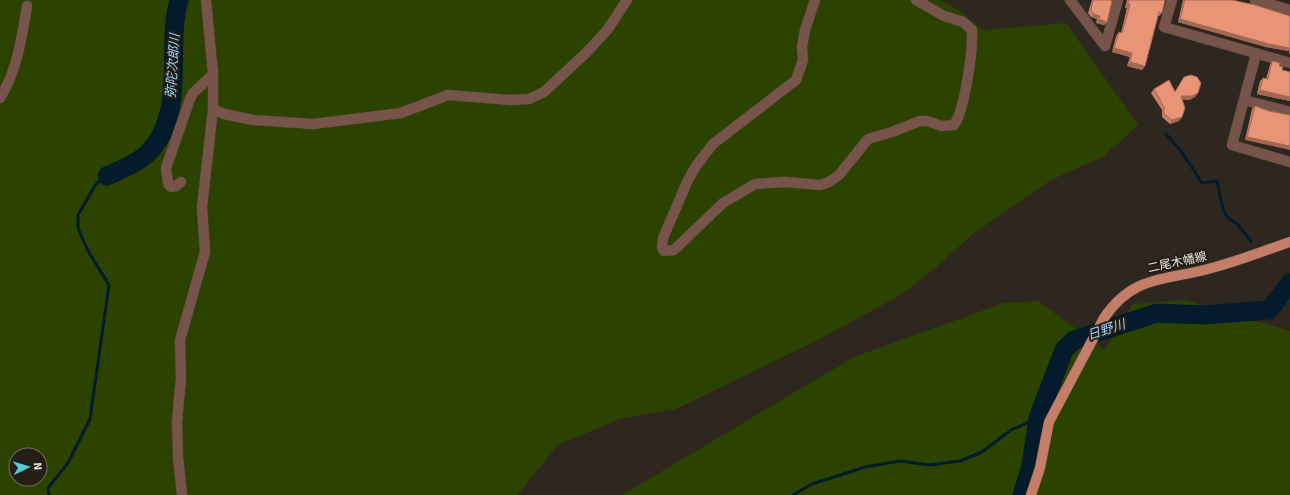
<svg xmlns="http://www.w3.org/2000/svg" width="1290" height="495" font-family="Signika,'Noto Sans JP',sans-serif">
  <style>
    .green { fill: #2c4300; fill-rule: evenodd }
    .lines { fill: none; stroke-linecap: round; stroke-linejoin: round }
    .stream { stroke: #031b2b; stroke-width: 3 }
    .river { stroke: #031b2b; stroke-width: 19 }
    .minor-casing { stroke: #4c453e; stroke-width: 11 }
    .major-casing { stroke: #4c453e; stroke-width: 11 }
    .minor { stroke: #775449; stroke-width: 10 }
    .major { stroke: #c47e68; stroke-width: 10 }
    .wall { fill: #c87f66 }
    .shaded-wall { fill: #a26853 }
    .building { fill: #e89477; stroke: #a26853 }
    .labels { text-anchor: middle; stroke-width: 4; stroke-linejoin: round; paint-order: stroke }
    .street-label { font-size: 12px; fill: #e7e2dd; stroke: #241e16 }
    .water-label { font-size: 13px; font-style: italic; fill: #98d2fc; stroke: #241e16 }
  </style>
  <rect width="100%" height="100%" fill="#2e2720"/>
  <path class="green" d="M0,0H939L957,9L983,30L1066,23L1138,125L1104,156L1051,180L974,233L934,269L902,294L820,339L676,409L619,419L558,445L517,495H0ZM16,455H40V479H16Z
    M1185,300L1290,331V495H622L854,357L1004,303L1038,301L1105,350L1133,304Z"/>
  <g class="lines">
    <path class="stream" d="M1166,134L1181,151L1202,183L1217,181L1223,209L1227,217L1237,224L1251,241
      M49,495L48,488L68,463L90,419L109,285L88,251L78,228V215L96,184L107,176
      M793,495L812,484L865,467L900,461L930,465L960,461L982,452L1011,430L1038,418"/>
    <path class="river" d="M107,176C120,170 136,164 147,154C188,114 165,49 179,0
      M1022,495L1031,466L1038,418L1064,350L1074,340L1157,313L1204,315L1269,310L1290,283"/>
    <defs>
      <path id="minor" d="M815,0L805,30L802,47L803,60L796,80L713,144L696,166L688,180L663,238L662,248L664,251L674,250L723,203L755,184L785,182L820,185L829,182L839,175L868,139L892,132L920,121H927L942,126L954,125C965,110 973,49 972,30L963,22L944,16L916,0
        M1070,0L1105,46
        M1172,0L1164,27L1290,63
        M1255,0L1290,10
        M1105,46L1118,0
        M1256,54L1232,145L1290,162
        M0,98C17,71 22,37 27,6
        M1244,100L1290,112
        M213,109L224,114L253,120L313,124L401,113L448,95L511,100L529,99L544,92L587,52L608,29L627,0
        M181,182L176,186L171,187L168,184L166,168L190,99L193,93L213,74
        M182,495L178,457L177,422L181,378L180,340L205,252L202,207L213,109V74L206,0"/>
      <path id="major" d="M1031,495L1040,468L1049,422L1104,318C1133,275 1164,281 1208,269C1236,262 1263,251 1290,242"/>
    </defs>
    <use href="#minor" class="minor-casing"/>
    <use href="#major" class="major-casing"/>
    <use href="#minor" class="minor"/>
    <use href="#major" class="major"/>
  </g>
  <path class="wall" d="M1092,0H1110L1107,22L1104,25L1096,23L1097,19L1091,17L1088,13Z
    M1127,0H1165L1162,13L1159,16H1158L1145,66L1142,70L1127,66L1130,57L1112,52L1116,36L1119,32L1121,33L1127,8H1125Z
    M1183,0H1232L1290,16V54L1289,53V51L1266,47L1178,22Z
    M1272,61L1279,66L1282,70L1290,72V101L1257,94L1260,81L1263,78L1266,79L1270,65Z
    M1184,77L1198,93L1195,97L1189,100L1182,99V117L1179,121L1170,124L1162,117V110L1151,93L1154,89L1175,92Z
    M1255,106L1269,111L1245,140L1252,109Z"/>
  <path class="shaded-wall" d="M1128,4L1130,5L1127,8H1125Z
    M1094,14L1100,16L1097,19L1091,17Z
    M1099,19L1107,22L1104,25L1096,23Z
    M1180,19L1290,48V50L1289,51L1266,47L1178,22Z
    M1114,48L1132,53L1130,57L1112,52Z
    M1130,62L1145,66L1142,70L1127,66Z
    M1260,90L1290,97V101L1257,94Z
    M1198,93L1195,97L1189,100L1178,99L1181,96Z
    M1182,117L1179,121L1170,124L1172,120Z
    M1247,137L1290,146V150L1245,140Z"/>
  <path class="building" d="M1093,0H1110L1112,1L1107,22L1099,19L1100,16L1094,14L1091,10Z
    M1129,0H1165L1162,13L1159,12L1145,66L1130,62L1132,53L1114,48L1119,32L1122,33L1130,5L1128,4Z
    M1185,0H1232L1255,5L1290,16V48L1269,44L1180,19Z
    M1272,61L1280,63L1279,66L1283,67L1282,70L1290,72V97L1260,90L1263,78L1268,79Z
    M1191,75L1197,77L1201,83L1198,93L1192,96H1181L1185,108L1182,117L1172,120L1164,114V107L1154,89L1169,80L1175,92L1184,77Z
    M1255,106L1269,111L1290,115V146L1247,137Z"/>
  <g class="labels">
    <g class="street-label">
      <text transform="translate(1177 262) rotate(-12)" y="4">二尾木幡線</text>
    </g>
    <g class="water-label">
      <text transform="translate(172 66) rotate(-86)" y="5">弥陀次郎川</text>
      <text transform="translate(1106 329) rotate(-18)" y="5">日野川</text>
    </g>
  </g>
  <g transform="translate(28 467) rotate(85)"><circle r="19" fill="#241e16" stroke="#726c66"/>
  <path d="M0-3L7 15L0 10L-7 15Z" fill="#52cbd7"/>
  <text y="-6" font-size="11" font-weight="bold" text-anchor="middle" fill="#e7e2dd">N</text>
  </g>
</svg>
